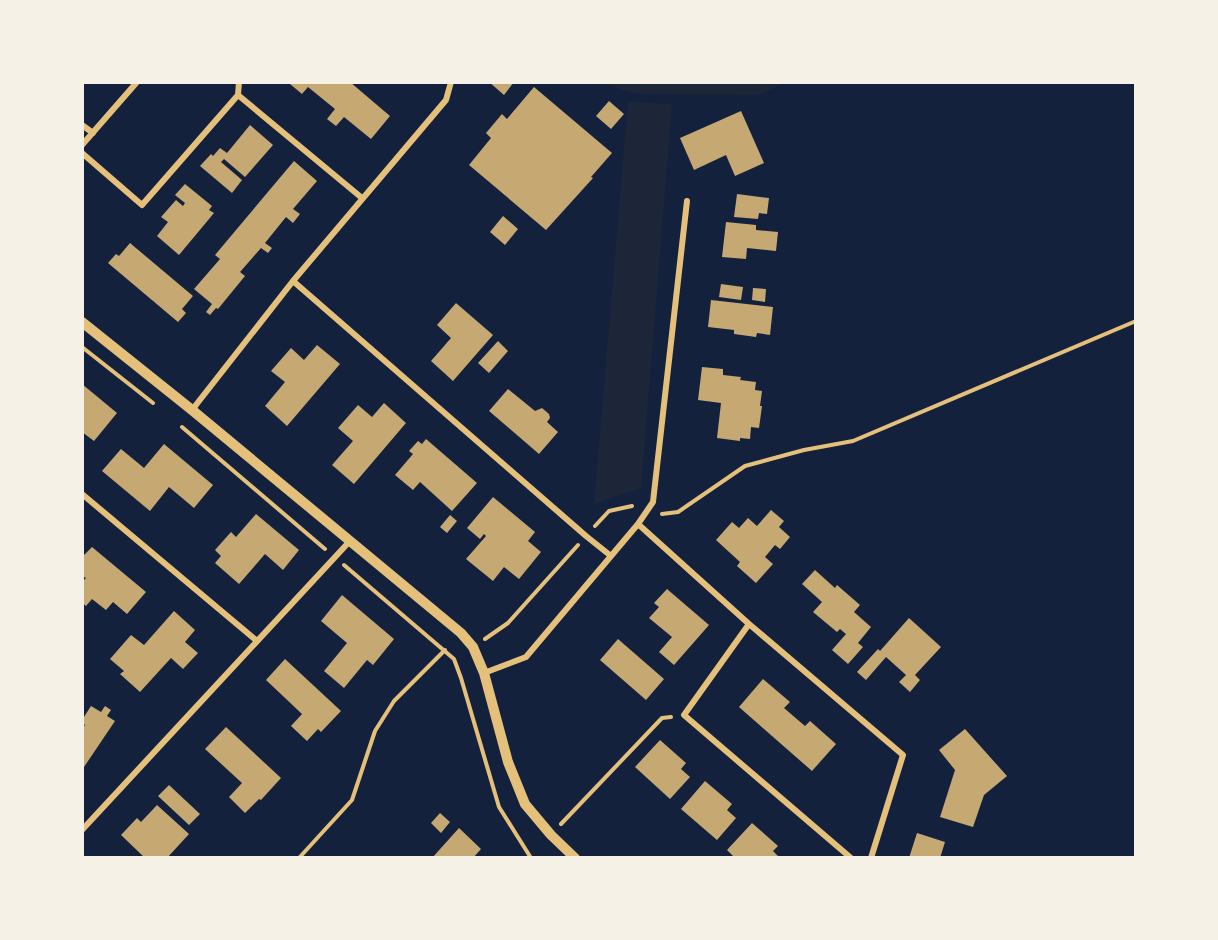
<svg xmlns="http://www.w3.org/2000/svg" width="1218" height="940" font-family="'Roboto Condensed',sans-serif">
  <style>
    .green { fill: #1d2539 }
    .building { fill: #c6a872 }
    .lines { fill: none; stroke-linecap: round; stroke-linejoin: round }
    .path { stroke: #e5c07b; stroke-width: 4 }
    .minor { stroke: #e5c07b; stroke-width: 6 }
    .tertiary { stroke: #e5c07b; stroke-width: 10 }
  </style>
  <rect width="100%" height="100%" fill="#14213d"/>
  <path class="green" d="M599,83H783L759,95L637,94Z
    M628,102L672,104L641,488L594,504Z"/>
  <path class="building" d="M292,82H350L390,116L371,139L344,117L336,126L327,119L335,109L308,87L302,94L290,84Z
    M489,82H514L504,95Z
    M534,87L612,153L591,177L593,178L546,230L469,165L491,138L486,133L502,114L507,119Z
    M609,101L624,114L611,129L596,116Z
    M741,111L764,163L735,176L726,155L694,170L680,138Z
    M250,125L273,145L245,177L224,159L221,162L242,180L232,193L200,166L211,154L213,156L220,148L227,153Z
    M294,161L317,181L293,209L300,214L293,223L286,217L265,243L272,248L268,253L261,248L240,272L245,276L218,309L216,308L210,315L206,312L212,304L194,289L220,259L215,255Z
    M185,184L212,206L209,210L214,213L179,255L157,236L168,222L161,217L176,200L183,206L185,203L175,195Z
    M737,194L769,198L767,214L759,213L758,219L734,217Z
    M503,216L518,229L505,245L490,232Z
    M726,222L756,225V230L778,232L776,251L747,248L746,259L722,257Z
    M130,243L193,296L182,309L186,313L178,322L108,263L116,254L119,256Z
    M721,284L743,287L741,300L719,297Z
    M753,288L766,289L765,302L752,300Z
    M711,300L773,307L770,335L757,333L756,337L734,334V330L708,327Z
    M456,303L493,335L453,381L431,361L451,338L437,325Z
    M498,341L508,351L489,373L478,363Z
    M317,345L340,364L287,426L265,406L285,382L271,371L291,348L304,360Z
    M702,367L723,369V375L741,377L740,380L756,382L755,390L762,391L760,406H762L759,428L751,427L750,439L740,438V441L717,438L721,403L698,400Z
    M82,384L117,413L94,441L82,432Z
    M508,389L535,411L542,408L549,414L550,418L547,422L558,432L539,454L489,411Z
    M384,403L406,423L354,484L332,465L353,441L338,428L358,405L372,417Z
    M426,439L477,483L452,511L420,482L413,490L395,475L413,454L409,451L418,441L422,444Z
    M164,444L213,485L194,508L169,487L150,511L102,471L121,449L144,468Z
    M493,497L535,532L528,541L541,552L519,579L504,567L493,581L466,559L486,536L484,534L480,539L467,528Z
    M771,510L784,521L779,527L790,537L780,549L775,545L765,557L773,564L756,583L737,566L740,562L716,540L732,522L739,528L748,518L757,526Z
    M256,514L299,550L283,570L265,554L239,584L215,563L221,556L215,550L231,532L236,537Z
    M450,515L457,521L447,533L440,527Z
    M92,547L146,592L127,614L113,602L106,610L92,599L86,606L82,603V582L86,578L82,576V557Z
    M815,570L835,588L837,585L860,605L854,612L871,627L858,643L863,647L848,664L832,650L846,634L840,629L837,632L813,612L822,602L802,584Z
    M667,589L709,625L674,665L659,652L672,637L649,618L659,607L654,603Z
    M342,595L394,639L373,665L367,660L344,688L324,671L347,643L321,621Z
    M174,611L195,630L185,642L198,653L183,669L171,658L140,692L120,674L124,671L110,659L131,635L144,645Z
    M909,618L941,647L915,675L920,680L910,692L899,682L906,675L886,657L866,680L857,672L878,649L880,651Z
    M618,639L664,679L646,700L600,660Z
    M285,659L341,711L321,732L318,729L307,741L291,726L302,714L266,680Z
    M763,679L790,702L784,708L805,726L810,721L836,744L812,771L739,707Z
    M91,706L101,712L105,706L111,710L107,716L115,721L82,770V729L85,725L82,723V720Z
    M226,727L281,778L261,800L259,799L245,813L229,797L242,783L205,749Z
    M965,729L1007,776L984,795L973,827L940,817L955,770L939,750Z
    M660,740L686,763L681,769L690,777L670,799L635,767Z
    M705,781L732,804L727,810L736,818L717,840L681,809Z
    M169,785L200,814L189,825L158,796Z
    M157,805L189,834L167,858H145L121,835L137,818L141,822Z
    M440,813L450,822L441,833L431,823Z
    M752,823L778,846L773,851L780,858H735L727,850Z
    M459,828L481,849L473,858H432Z
    M917,833L945,842L940,858H909Z"/>
  <g class="lines">
    <path class="path" d="M82,347L153,403
      M182,427L325,549
      M662,514L678,512L745,466L804,450L853,441L1136,321
      M595,526L609,511L632,506
      M344,565L454,659L461,678L499,807L531,858
      M485,639L508,623L578,545
      M561,824L662,718L671,717
      M299,858L352,800L375,731L394,701L445,650"/>
    <path class="minor" d="M239,82L238,95L362,198
      M82,125L93,133
      M82,145L137,82
      M82,153L142,205L238,95
      M293,281L586,536L611,556
      M192,410L293,281L446,100L451,82
      M82,494L257,641
      M638,524L749,624L903,755L871,858
      M749,624L684,715L851,858
      M484,673L526,657L638,524L653,502L687,201
      M82,830L349,542"/>
    <path class="tertiary" d="M82,322L192,410L461,633L473,647L484,673L508,762L525,804L551,835L575,858"/>
  </g>
  <rect width="1218" height="940" fill="none" stroke="#f6f1e7" stroke-width="168"/>
</svg>
